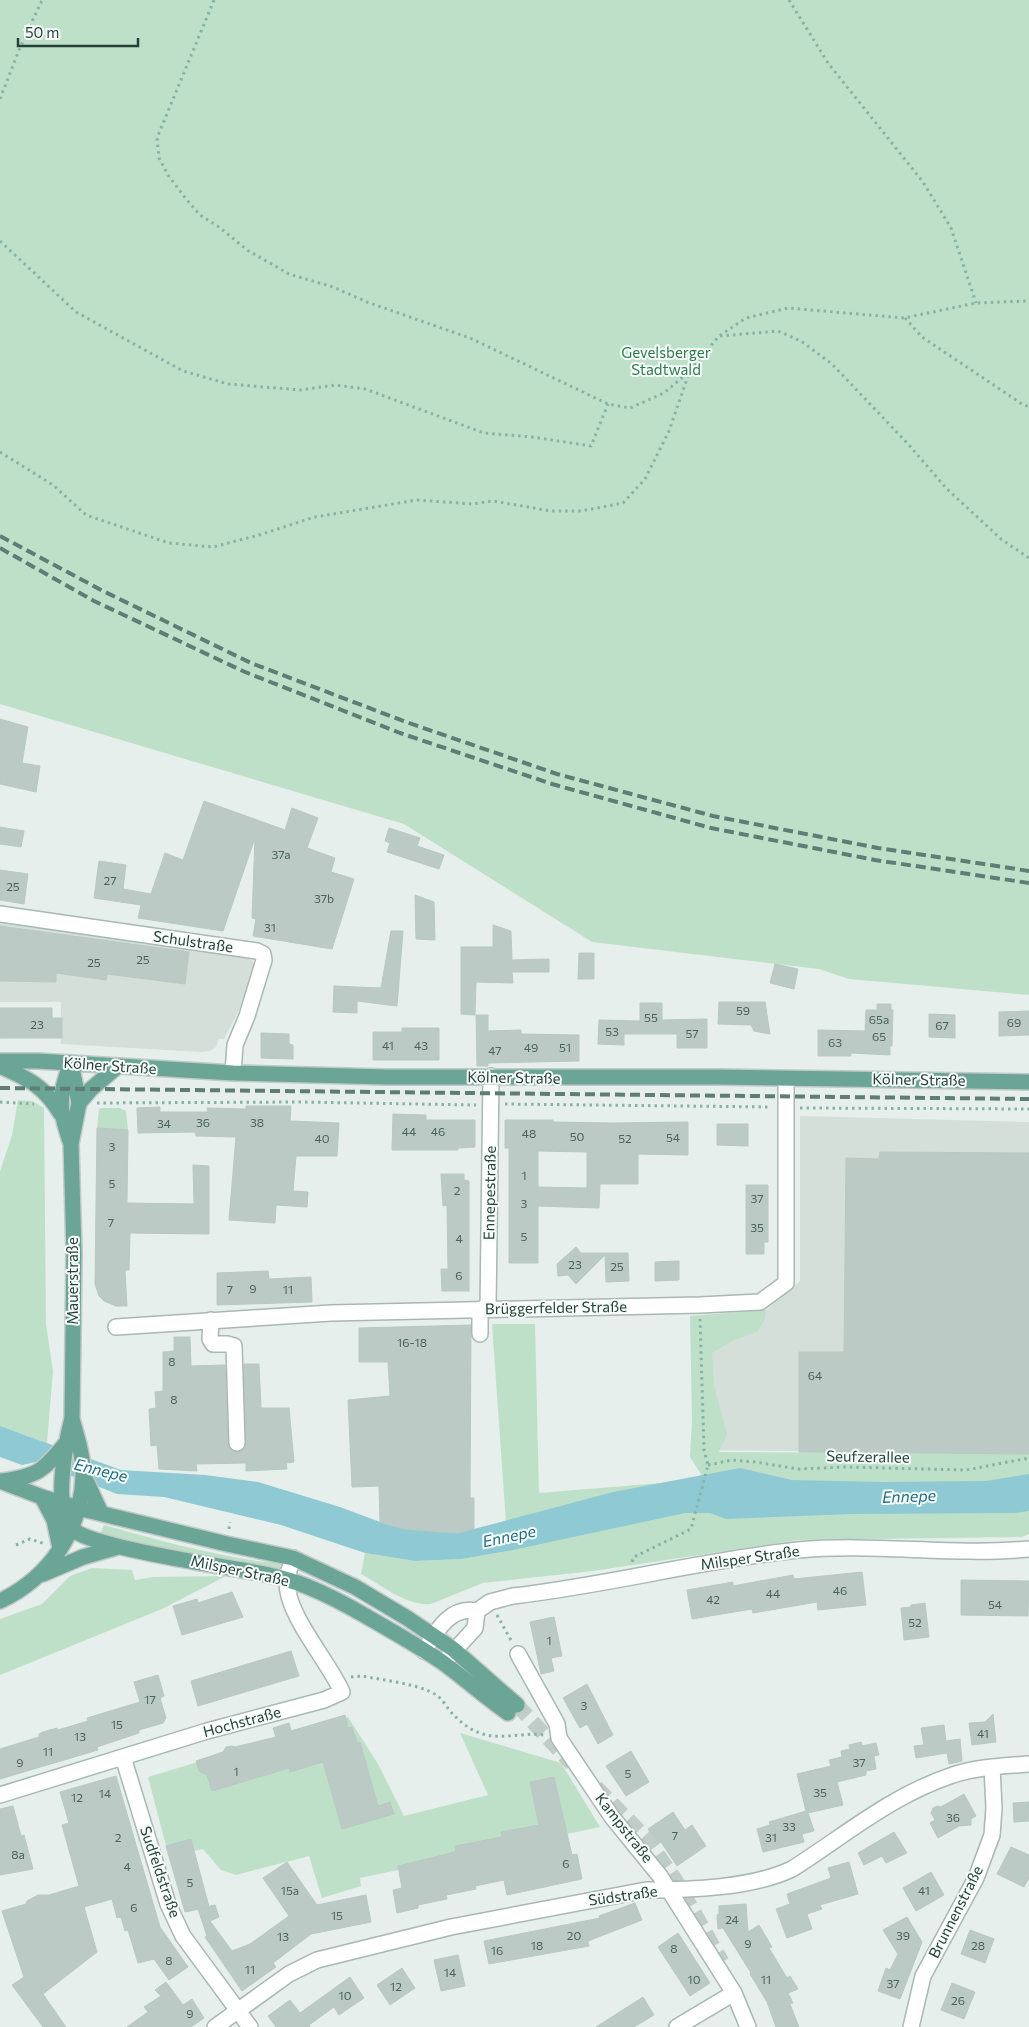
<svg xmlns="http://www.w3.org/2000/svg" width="1029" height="2027" font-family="Commissioner,sans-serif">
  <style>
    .built { fill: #d4dfda }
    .green { fill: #bfe0c8 }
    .water { fill: #8ec9d4 }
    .building { fill: #bbcac4; stroke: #b8c9c2; fill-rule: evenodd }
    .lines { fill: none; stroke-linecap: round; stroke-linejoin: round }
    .major-tunnel { stroke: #bfccc8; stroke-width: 15; stroke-dasharray: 15 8; stroke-linecap: butt }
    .minor-casing { stroke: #a8b8b2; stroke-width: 18 }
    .major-casing { stroke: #c2cac8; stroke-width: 18 }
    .path { stroke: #86b3a5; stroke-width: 3; stroke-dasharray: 2.5 4; stroke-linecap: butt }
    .minor { stroke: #fff; stroke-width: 15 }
    .major { stroke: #6aa596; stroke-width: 15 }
    .rail { stroke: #5f7d75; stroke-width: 4; stroke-dasharray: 10 5; stroke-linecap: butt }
    .labels { text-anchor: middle; stroke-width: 4; stroke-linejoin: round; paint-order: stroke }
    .number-label { font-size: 12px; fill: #4a645c }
    .park-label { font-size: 15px; fill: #2d7a4b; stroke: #f7fbf9 }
    .street-label { font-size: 15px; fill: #24423a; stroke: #f7fbf9 }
    .water-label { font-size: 16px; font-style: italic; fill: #1c6f80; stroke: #f7fbf9 }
  </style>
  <rect width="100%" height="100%" fill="#e6efeb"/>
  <path class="built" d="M0,914L111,931L248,958L253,961L254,967L240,1008L224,1039H219L216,1047L210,1051L202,1052L61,1044V1002H0Z
    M800,1116L1029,1122V1454L698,1450L690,1316L766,1310L800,1281Z"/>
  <path class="green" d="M0,0H1029V995L849,979L819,969L592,942L404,824L0,704Z
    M18,1100L32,1101L44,1108L46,1324L53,1371L47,1443L0,1426V1171L12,1135Z
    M101,1108H120L126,1111L128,1130L97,1128L99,1109Z
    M766,1310L765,1319L757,1332L734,1340L712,1353L714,1385L727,1434L719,1452L1029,1454V1534L1022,1537L798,1540L593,1571L483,1583L431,1604C406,1606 383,1586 361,1574L365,1553L416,1561L462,1559L508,1551L492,1324H535L539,1493L697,1480L701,1474L690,1457L692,1421L690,1316Z
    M104,1525C143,1536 183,1547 223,1555C241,1558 259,1563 277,1562L281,1564L280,1569L277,1570C218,1560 159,1549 100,1534Z
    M92,1568L132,1570L135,1580L153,1577L226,1576L162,1609L0,1675V1619L42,1604L70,1576Z
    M348,1717L378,1764L404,1816L488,1795L460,1733L561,1763L600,1827L360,1878L361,1886L322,1898L309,1856L236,1875L221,1870L203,1849L194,1851L191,1839L166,1846L148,1777Z"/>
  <path class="water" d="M0,1426L121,1470L205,1475L258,1482L340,1507L380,1522L404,1529L457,1533L474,1529L613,1492L740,1468L792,1480L883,1482L986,1481L1029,1474V1511L1015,1513L852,1514L726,1519L710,1513H685L508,1551L462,1559L415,1561L365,1553L281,1525L164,1497L117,1494L36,1462L22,1465L0,1457Z"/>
  <path class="building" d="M0,719L28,727L22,763L40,766L36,792L0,784Z
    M204,801L285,830L292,808L318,818L307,848L335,858L331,872L354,879L332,949L253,936L256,919L252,918L255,838L223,931L138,918L141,905L94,898L99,861L126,865L123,889L151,894L165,853L183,860Z
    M0,827L24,831L21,847L0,844Z
    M389,828L420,838L417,846L444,855L439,869L387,852L390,843L385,841Z
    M0,870L28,874L24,904L0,900Z
    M415,895L434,902L435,940L416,939Z
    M493,925L511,931L512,960L549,959V972H512L513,983L476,982L475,1015L461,1014V947H493Z
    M0,926L189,952L185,984L107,974L106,980L56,973V982L0,981Z
    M391,931H403L397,1006L357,1001V1013L333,1012L334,986L381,988Z
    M579,953H594V979H578Z
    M775,964L798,969L794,989L770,983Z
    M719,1002H765L770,1034L754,1031L751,1025L718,1024Z
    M640,1003H662V1020L707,1019V1048H677V1034H624V1045L598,1044L599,1020L640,1021Z
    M877,1004H891V1010H893L892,1046H890V1055L851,1053V1056H818V1030L865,1031L866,1010H877Z
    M0,1008H52V1018H62V1038H0Z
    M1029,1011V1035L999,1036V1012Z
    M929,1014L955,1015V1038L929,1037Z
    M476,1015H488V1031L521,1030V1034L579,1035V1061L488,1063V1066H477Z
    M402,1028H439V1060H373V1032H402Z
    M261,1033L289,1034V1044L293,1045V1059L261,1058Z
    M246,1106H291L290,1121L339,1123L337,1156H296L293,1191L308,1192L307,1207L276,1205L275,1223L229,1220L236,1137L196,1136L195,1132L138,1133L137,1108L160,1107V1112H208L207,1108L246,1109Z
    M393,1114L426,1115V1120H475V1147L458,1148V1150H392Z
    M505,1120H553V1122L612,1123L688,1122V1155L638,1154V1184H600L599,1208L538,1206V1263H509V1148H505ZM538,1151L587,1152V1188L538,1187Z
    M717,1124H748V1146L717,1145Z
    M97,1128L128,1130L127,1203L194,1204L193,1165L209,1166V1234L130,1233L129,1270H125L127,1306H116L104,1301L99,1296L95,1284Z
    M880,1152L1029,1153V1454L799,1452V1352H844L846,1158L879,1159Z
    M441,1174H464V1180L469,1181V1291H442L441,1269H448L447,1205L443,1206Z
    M746,1185H768V1242H764V1254H746Z
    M576,1247L581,1253H628L629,1281L606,1282L605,1255L576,1284L568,1275L558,1276L557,1264Z
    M679,1261V1280L655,1281V1262Z
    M268,1271L269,1279L311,1277L312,1302L217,1305V1273Z
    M471,1325L470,1498H474V1529L457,1533L438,1532L404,1529L380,1522L379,1486L352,1487L348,1400L390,1396L388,1362H359V1328Z
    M174,1337H190L191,1366L225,1365L228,1443L233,1451H241L246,1443L244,1364H259L261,1408H289L294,1462L286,1463L287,1469L246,1471V1463L196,1464L197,1471L159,1469L157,1445L151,1446L149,1409L156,1408L155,1392L163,1391V1352L174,1351Z
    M862,1572L866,1605L818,1610L817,1602L753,1613L752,1609L692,1619L687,1590L733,1582V1586L793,1575L794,1579Z
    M961,1580L1029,1581L1028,1616L961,1615Z
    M232,1592L243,1617L182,1635L173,1606L197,1599L198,1603Z
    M925,1603L929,1637L904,1640L901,1608L911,1607V1605Z
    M554,1617L562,1656L551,1658L554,1671L541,1674L530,1622Z
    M291,1651L299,1676L198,1706L191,1681Z
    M158,1675L164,1696L160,1698L166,1718L163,1723L139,1730V1733L97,1747L98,1750L0,1779V1749L39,1737V1734L43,1732L57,1728L58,1730L88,1721L87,1718L140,1702L134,1682Z
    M587,1684L613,1735L598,1744L587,1724L580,1728L563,1698Z
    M993,1714L996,1742L972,1745L969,1723L985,1722Z
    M345,1715L348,1728L352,1727L357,1743L360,1742L378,1806L390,1802L394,1814L342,1829L323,1762L290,1772L289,1768L212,1791L207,1775L199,1771L196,1761L223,1752L226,1747L232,1746L235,1747L276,1737L273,1728L289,1723L291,1731Z
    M944,1725L946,1741L960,1739L962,1761L949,1764L947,1753L916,1758L914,1746L924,1745L921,1728Z
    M861,1742L862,1746L876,1743L879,1755L874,1756L876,1769L866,1771V1775L837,1782L843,1805L808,1813L814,1831L802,1834L804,1842L763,1852L757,1829L770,1825L769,1822L806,1811L797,1774L831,1766L829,1760L842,1757L841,1751L850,1749L849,1745Z
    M631,1751L649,1782L626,1796L606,1766Z
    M116,1776L160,1927L188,1967L169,1980L154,1959L138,1963L128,1930L125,1931L121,1917L117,1918L112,1899L84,1907L97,1952L43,1994L66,2027H43L12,1985L24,1977L2,1911L26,1904L27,1901L38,1895H49L79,1886L62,1825L69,1823L60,1792Z
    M554,1777L572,1855L577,1854L582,1879L507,1895L504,1880L475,1886L476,1889L446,1895L447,1899L418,1905V1908L397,1913L393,1890L402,1888L398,1866L447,1854L456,1851L455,1846L502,1837L501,1832L539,1825L530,1782Z
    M964,1794L976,1816L971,1819V1825L959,1826L938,1838L930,1823L935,1820L931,1813L933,1808L937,1806L941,1807Z
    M1029,1802V1821L1014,1822L1013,1803Z
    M13,1806L21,1836L24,1835L33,1869L0,1875V1809Z
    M673,1812L685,1830L692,1825L706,1846L677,1866L661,1842L658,1844L648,1829Z
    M894,1832L907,1853L886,1863L882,1856L864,1865L858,1853Z
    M191,1839L209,1907L185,1912L166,1846Z
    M1011,1847L1029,1855V1878L1024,1887L997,1874Z
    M287,1862L317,1905L366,1895L371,1922L311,1934L273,1963L276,1967L242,1991L205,1937L207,1936L198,1909L215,1905L219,1917L210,1921L232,1951L250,1944L289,1916L263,1878Z
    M849,1862L858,1894L820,1905L822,1909L807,1914L812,1929L787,1938L776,1909L790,1904L787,1894L831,1878L828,1868Z
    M931,1872L944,1895L916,1911L903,1888Z
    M635,1903L642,1920L588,1941L589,1946L489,1964L484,1941L600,1918L599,1916Z
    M746,1904L748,1932L759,1925L772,1947L769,1948L787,1978L790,1976L798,1989L788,1993L793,2003L790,2004L799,2027H776L767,2002L750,1974L751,1973L723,1928L718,1929L717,1915L719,1914V1906Z
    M907,1917L922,1942L900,1999L878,1991L886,1968L890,1970L898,1954L883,1930Z
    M970,1930L994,1939L985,1963L961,1954Z
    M678,1933L710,1983L690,1996L658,1947Z
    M458,1955L465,1986L441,1991L434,1960Z
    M402,1968L415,1988L390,2005L377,1985Z
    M350,1977L364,1998L339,2015L334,2007L309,2025L310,2027H276L268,2016L290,2000L300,2013Z
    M166,1982L183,2005L192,1999L204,2018L191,2027H127L148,2012L144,2007L161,1996L155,1990Z
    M952,1983L975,1992L964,2019L941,2010Z
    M643,1997L654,2015L634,2027H596Z"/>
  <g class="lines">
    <path class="major-tunnel" d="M517,1705L572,1764
      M596,1787L645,1837L675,1879L722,1962"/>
    <defs>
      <path id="minor" d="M0,914L257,951L263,954L264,960L247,1016L235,1045L233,1073
        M480,1309V1334
        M488,1309L491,1076
        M211,1320L210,1339L213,1344H227L234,1346L237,1443
        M116,1327L331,1313L700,1305L760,1302L786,1283V1079
        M424,1651C437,1630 450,1606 477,1611L490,1602L513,1596C609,1585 702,1560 798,1550C875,1543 952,1556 1029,1549
        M518,1654L557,1724L559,1738L612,1817L660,1876L734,1993L748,2027
        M446,1660L475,1628L477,1611
        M123,1757L168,1904L183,1936L250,2027
        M0,1795L207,1731L324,1700L342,1692C328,1660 286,1615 287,1581C287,1574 291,1565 293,1558
        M215,2027L289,1974L317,1960L451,1927L646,1890C690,1890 752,1888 792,1869C844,1836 891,1796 950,1776C975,1767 1003,1766 1029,1764
        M677,2027L734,1993
        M911,2027L923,1976L976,1878L992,1835L994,1808L992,1767"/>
      <path id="major" d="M0,1061H38L233,1073L386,1077H717L1029,1082
        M71,1063L79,1103L71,1144L74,1253L72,1418C66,1442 52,1510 72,1529C89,1545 190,1561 218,1566C248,1571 278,1575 306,1586C326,1594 345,1604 364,1615C390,1630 417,1645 442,1662C464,1678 485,1697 508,1713
        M71,1063C57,1098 59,1110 71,1144
        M0,1066C29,1079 44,1086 61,1114
        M79,1103L91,1089L118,1066
        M84,1476L101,1513
        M0,1481L42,1497L78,1508L227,1544L293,1558L355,1587L407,1618L453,1649L517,1705
        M2,1481C38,1476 43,1471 66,1443
        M42,1497L54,1520L60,1548
        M43,1574L83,1557L118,1547
        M0,1601C49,1578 81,1531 83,1476C84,1458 77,1437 72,1419"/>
    </defs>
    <use href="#minor" class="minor-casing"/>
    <use href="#major" class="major-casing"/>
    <path class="path" d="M214,0L157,138L159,158L168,175L186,199L200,215L219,227L247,250L289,274L333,287L367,302L470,338L608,404L630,408L664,393L689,372L719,336L746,318L788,308L904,318L976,303L1029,301
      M789,0L828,63L923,182L951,228L976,303
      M0,99L19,50L42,0
      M0,241L76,312L183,371L228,384L300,390L335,385L365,389L484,433L532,437L591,446L608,404
      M905,318L922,337L1022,404L1029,407
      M720,336L778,331L801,341L832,364L909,445L946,488L1001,539L1029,558
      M0,452L53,485L86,515L169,543L213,547L259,535L315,517L417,500L472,504L493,501L551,511H581L623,503L645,479L669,431L689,373
      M0,1102L34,1104
      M97,1103L299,1102L476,1105
      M505,1104L771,1107
      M800,1108L1029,1109
      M708,1465L732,1460L755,1462L798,1469L845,1467L966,1470L1029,1458
      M229,1529L230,1522
      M16,1545L30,1539L45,1544
      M632,1562L634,1557L691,1529L708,1465L704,1450L700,1319
      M497,1615L512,1642
      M351,1677L362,1676C382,1680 420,1684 436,1695C444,1700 447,1709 454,1715C461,1723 472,1731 483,1734C502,1740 524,1732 544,1735"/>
    <use href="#minor" class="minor"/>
    <use href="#major" class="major"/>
    <path class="rail" d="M0,536L103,591L251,663L406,722L557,774L713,816L878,848L1029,871
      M0,548L94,601L245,672L400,733L552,784L711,828L875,860L1029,883
      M0,1088L1029,1099"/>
  </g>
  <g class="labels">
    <g class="number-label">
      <text x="281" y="859">37a</text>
      <text x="110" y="885">27</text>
      <text x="13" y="891">25</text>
      <text x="324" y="903">37b</text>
      <text x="270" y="932">31</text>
      <text x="143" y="964">25</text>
      <text x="94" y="967">25</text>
      <text x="743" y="1015">59</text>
      <text x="651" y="1022">55</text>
      <text x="879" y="1024">65a</text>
      <text x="1014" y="1027">69</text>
      <text x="37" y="1029">23</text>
      <text x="942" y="1030">67</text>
      <text x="612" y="1036">53</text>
      <text x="692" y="1038">57</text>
      <text x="879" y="1041">65</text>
      <text x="835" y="1047">63</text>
      <text x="388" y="1050">41</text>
      <text x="421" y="1050">43</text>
      <text x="531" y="1052">49</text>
      <text x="565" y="1052">51</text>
      <text x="495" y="1055">47</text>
      <text x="203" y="1127">36</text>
      <text x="257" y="1127">38</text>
      <text x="164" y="1128">34</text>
      <text x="409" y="1136">44</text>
      <text x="438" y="1136">46</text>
      <text x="529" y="1138">48</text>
      <text x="577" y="1141">50</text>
      <text x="673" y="1142">54</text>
      <text x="322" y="1143">40</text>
      <text x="625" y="1143">52</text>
      <text x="112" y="1151">3</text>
      <text x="524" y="1180">1</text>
      <text x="112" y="1188">5</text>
      <text x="457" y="1195">2</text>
      <text x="757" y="1203">37</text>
      <text x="524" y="1208">3</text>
      <text x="111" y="1227">7</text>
      <text x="757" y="1232">35</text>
      <text x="524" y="1241">5</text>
      <text x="459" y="1243">4</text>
      <text x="575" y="1269">23</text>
      <text x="617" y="1271">25</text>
      <text x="459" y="1280">6</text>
      <text x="253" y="1293">9</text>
      <text x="230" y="1294">7</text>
      <text x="288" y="1294">11</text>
      <text x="412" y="1347">16-18</text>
      <text x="172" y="1366">8</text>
      <text x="815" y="1380">64</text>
      <text x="174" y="1404">8</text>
      <text x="840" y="1595">46</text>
      <text x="773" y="1598">44</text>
      <text x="713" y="1604">42</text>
      <text x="995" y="1609">54</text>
      <text x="915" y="1627">52</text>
      <text x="549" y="1645">1</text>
      <text x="150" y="1704">17</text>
      <text x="584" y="1710">3</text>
      <text x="117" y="1729">15</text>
      <text x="983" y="1738">41</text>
      <text x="80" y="1741">13</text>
      <text x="48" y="1756">11</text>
      <text x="20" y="1767">9</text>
      <text x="859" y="1767">37</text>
      <text x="236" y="1776">1</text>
      <text x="628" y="1778">5</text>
      <text x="820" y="1797">35</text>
      <text x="105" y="1798">14</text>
      <text x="77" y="1802">12</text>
      <text x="953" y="1822">36</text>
      <text x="789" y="1831">33</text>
      <text x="675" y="1840">7</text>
      <text x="118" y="1842">2</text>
      <text x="771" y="1842">31</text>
      <text x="18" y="1859">8a</text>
      <text x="566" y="1868">6</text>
      <text x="127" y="1871">4</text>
      <text x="190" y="1887">5</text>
      <text x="290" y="1895">15a</text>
      <text x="924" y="1895">41</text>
      <text x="134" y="1912">6</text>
      <text x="337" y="1920">15</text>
      <text x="732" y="1924">24</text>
      <text x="574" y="1940">20</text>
      <text x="903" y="1940">39</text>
      <text x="283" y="1941">13</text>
      <text x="748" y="1948">9</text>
      <text x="537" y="1950">18</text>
      <text x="978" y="1950">28</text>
      <text x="674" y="1953">8</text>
      <text x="497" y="1955">16</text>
      <text x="169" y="1965">8</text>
      <text x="250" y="1974">11</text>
      <text x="450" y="1977">14</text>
      <text x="694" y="1984">10</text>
      <text x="766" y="1984">11</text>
      <text x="893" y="1988">37</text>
      <text x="396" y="1991">12</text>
      <text x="345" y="2000">10</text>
      <text x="958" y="2005">26</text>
      <text x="190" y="2018">9</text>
    </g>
    <g class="park-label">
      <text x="666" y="358">Gevelsberger<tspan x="666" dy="17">Stadtwald</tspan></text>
    </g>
    <g class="street-label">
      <text transform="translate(193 942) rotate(8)" y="5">Schulstraße</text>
      <text transform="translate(110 1066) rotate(4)" y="5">Kölner Straße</text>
      <text transform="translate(514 1078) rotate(1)" y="5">Kölner Straße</text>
      <text transform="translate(919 1080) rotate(1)" y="5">Kölner Straße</text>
      <text transform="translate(490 1193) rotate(-89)" y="5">Ennepestraße</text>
      <text transform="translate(73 1281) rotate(-90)" y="5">Mauerstraße</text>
      <text transform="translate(556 1308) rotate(-1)" y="5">Brüggerfelder Straße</text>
      <text transform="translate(868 1457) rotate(1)" y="5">Seufzerallee</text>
      <text transform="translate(750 1558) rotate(-8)" y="5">Milsper Straße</text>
      <text transform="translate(240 1571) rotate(12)" y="5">Milsper Straße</text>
      <text transform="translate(242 1722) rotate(-15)" y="5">Hochstraße</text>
      <text transform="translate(624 1828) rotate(52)" y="5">Kampstraße</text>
      <text transform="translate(160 1872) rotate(71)" y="5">Sudfeldstraße</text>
      <text transform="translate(623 1896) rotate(-8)" y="5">Südstraße</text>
      <text transform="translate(956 1912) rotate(-63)" y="5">Brunnenstraße</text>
    </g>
    <g class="water-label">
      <text transform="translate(101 1470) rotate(14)" y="6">Ennepe</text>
      <text transform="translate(909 1496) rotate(-2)" y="6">Ennepe</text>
      <text transform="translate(509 1536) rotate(-12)" y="6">Ennepe</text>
    </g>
  </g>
  <path d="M18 38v8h120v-8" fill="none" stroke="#24423a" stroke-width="2.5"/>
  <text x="25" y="38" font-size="15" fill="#24423a" stroke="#f7fbf9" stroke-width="4" paint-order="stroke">50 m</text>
</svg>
